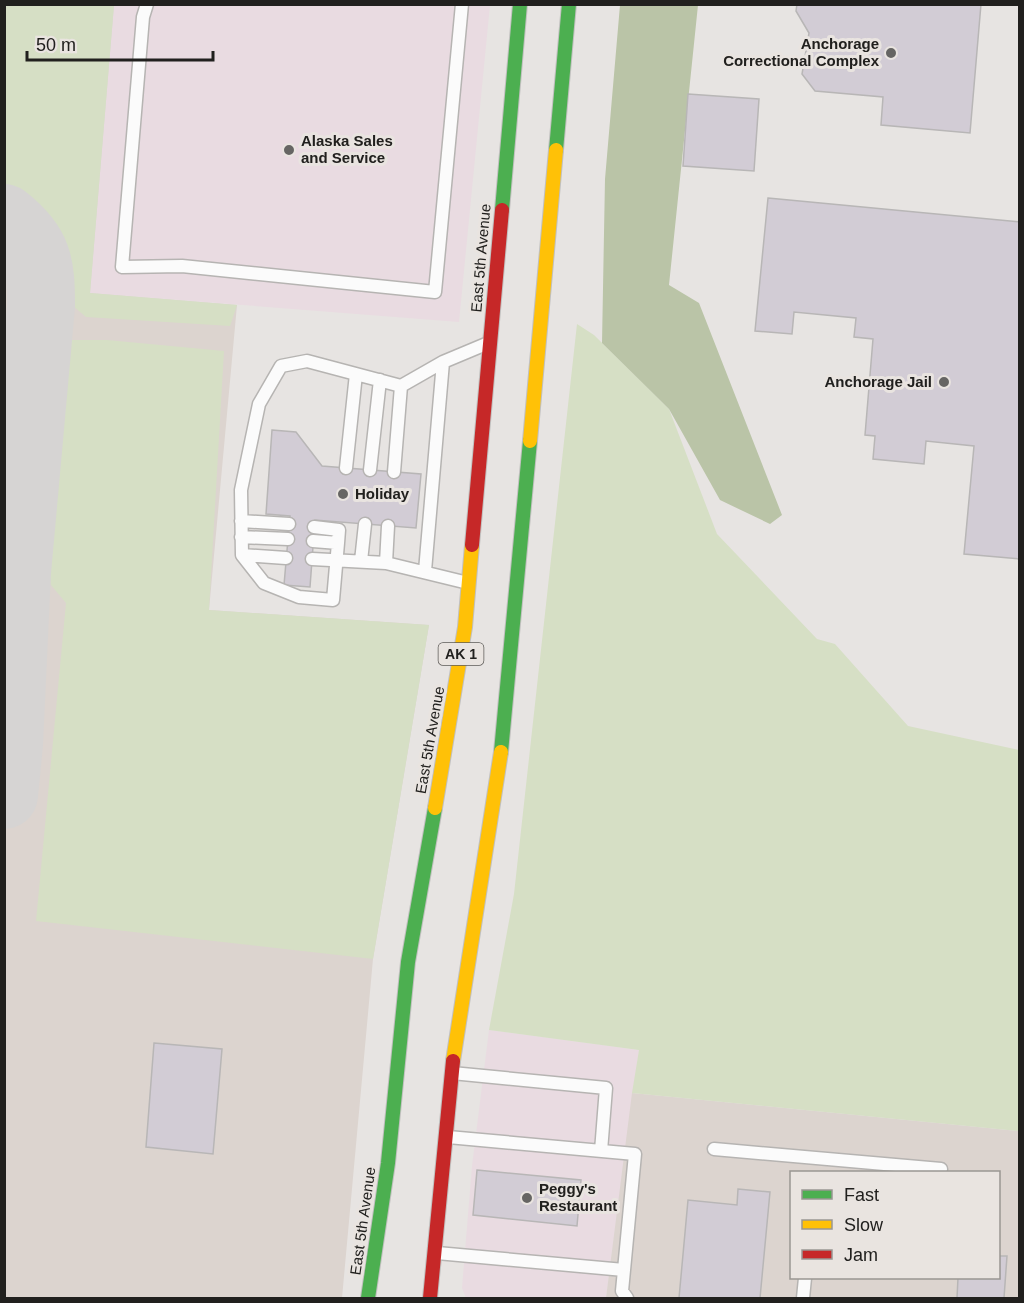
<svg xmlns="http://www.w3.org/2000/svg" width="1024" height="1303" font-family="Arial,sans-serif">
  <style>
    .commercial { fill: #e9dbe1 }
    .built { fill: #dcd4cf; fill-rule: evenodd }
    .green { fill: #d6dfc5 }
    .forest { fill: #bac4a7 }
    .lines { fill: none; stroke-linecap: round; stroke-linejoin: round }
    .taxiway { stroke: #d6d4d3; stroke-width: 68 }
    .building { fill: #d2ccd5; stroke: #b8b6b6; stroke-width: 1.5 }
    .lane-casing { stroke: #b6b4b2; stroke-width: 15 }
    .fast-casing { stroke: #c1c0bf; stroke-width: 16 }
    .slow-casing { stroke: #c1c0bf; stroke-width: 16 }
    .jam-casing { stroke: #c1c0bf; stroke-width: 16 }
    .lane { stroke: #fbfbfb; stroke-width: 12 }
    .fast { stroke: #4caf50; stroke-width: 14 }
    .slow { stroke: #ffc107; stroke-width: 14 }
    .jam { stroke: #c62828; stroke-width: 14 }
    .poi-dot { fill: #666563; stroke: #e9e4e0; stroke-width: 2 }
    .labels { text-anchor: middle; stroke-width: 6; stroke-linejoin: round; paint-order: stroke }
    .shield { fill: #e9e4e0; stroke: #5d5b58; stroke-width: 1.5 }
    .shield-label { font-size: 14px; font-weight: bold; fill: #21201e }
    .poi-label { font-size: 15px; font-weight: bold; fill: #21201e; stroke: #e9e4e0; text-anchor: start }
    .street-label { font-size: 15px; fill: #21201e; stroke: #e9e4e0 }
  </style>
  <rect width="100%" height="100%" fill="#e7e4e2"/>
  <path class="commercial" d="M114,5H490L459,322L90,293Z
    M489,1030L639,1050L606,1298H466L462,1288L472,1166Z"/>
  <path class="built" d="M5,5H114L90,293L237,305L209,610L429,625L373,959L342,1298H5Z
    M632,1093L1019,1131V1298H606ZM792,1172H998V1278H792Z"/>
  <path class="green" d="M4,5H114L90,293L237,305L230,326L86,317L66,300C66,286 67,270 64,257C58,228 33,197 5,186Z
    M577,324L594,335L669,409L717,534L817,639L835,644L908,726L1019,750V1131L632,1093L639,1050L489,1030L514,894Z
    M65,340H107L224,351L209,610L429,625L373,959L36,921L66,603L51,585L47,560Z"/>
  <path class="forest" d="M620,5H698L669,285L699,303L782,515L770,524L720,500L669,409L602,343L605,179Z"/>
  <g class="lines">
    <path class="taxiway" d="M4,218C39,245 41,265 41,306L17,572L9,744L4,795"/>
  </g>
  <path class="building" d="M797,4H981L970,133L881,125L883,97L815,91L802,74L809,33L796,11Z
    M688,94L759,99L754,171L683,166Z
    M768,198L1020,222V559L964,554L974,446L926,441L924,464L873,459L875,436L865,435L873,339L854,337L856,318L794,312L792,334L755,331Z
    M272,430L296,432L322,466L421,474L416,528L315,520L310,587L284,585L290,516L266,514Z
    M154,1043L222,1049L213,1154L146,1147Z
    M477,1170L581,1180L577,1226L473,1215Z
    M738,1189L770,1192L760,1298H679L688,1200L737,1205Z
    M998,1256H1007L1004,1298H957L958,1278H998Z"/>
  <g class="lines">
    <defs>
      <path id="lane" d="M147,4L143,17L122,267L182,266L435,292L462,4
        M346,468L356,374
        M370,470L380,380
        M394,472L401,386L443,362L486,344
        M241,521L289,524
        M388,526L386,563L468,583
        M314,527L339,530L338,543
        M241,537L288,539
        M242,555L264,583L299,597L333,600L338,543L313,541
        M286,558L242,555L241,490L259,404L281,366L307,361L401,386
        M312,559L386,563
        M361,561L365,524
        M425,571L443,362
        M452,1073L606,1088L601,1151
        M714,1149L941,1169
        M437,1253L624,1270L635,1154L448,1137
        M624,1270L622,1291L627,1298
        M803,1298L805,1278"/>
      <path id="fast" d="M556,150L569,4
        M502,210L520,4
        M501,752L530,441
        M368,1298L388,1163L408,962L435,808"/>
      <path id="slow" d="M530,441L556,150
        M435,808L465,627L472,545
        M453,1061L501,752"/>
      <path id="jam" d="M472,545L502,210
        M430,1298L453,1061"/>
    </defs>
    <use href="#lane" class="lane-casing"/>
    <use href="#fast" class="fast-casing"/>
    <use href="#slow" class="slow-casing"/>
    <use href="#jam" class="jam-casing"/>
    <use href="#lane" class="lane"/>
    <use href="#fast" class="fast"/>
    <use href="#slow" class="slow"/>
    <use href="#jam" class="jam"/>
  </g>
  <g class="poi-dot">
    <circle cx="891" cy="53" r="6"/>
    <circle cx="289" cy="150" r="6"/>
    <circle cx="944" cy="382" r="6"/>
    <circle cx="343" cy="494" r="6"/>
    <circle cx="527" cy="1198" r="6"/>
  </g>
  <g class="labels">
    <rect class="shield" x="438.5" y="643" width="45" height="22" rx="4.5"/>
    <g class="shield-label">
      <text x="461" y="659">AK 1</text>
    </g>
    <g class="poi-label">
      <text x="879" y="49" text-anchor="end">Anchorage<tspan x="879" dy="17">Correctional Complex</tspan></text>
      <text x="301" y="146">Alaska Sales<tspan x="301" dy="17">and Service</tspan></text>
      <text x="932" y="387" text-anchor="end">Anchorage Jail</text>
      <text x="355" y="499">Holiday</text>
      <text x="539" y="1194">Peggy's<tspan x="539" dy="17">Restaurant</tspan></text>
    </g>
    <g class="street-label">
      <text transform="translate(481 258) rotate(-85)" y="5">East 5th Avenue</text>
      <text transform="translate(430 740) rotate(-80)" y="5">East 5th Avenue</text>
      <text transform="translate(363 1221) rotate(-82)" y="5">East 5th Avenue</text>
    </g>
  </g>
  <rect width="1024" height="1303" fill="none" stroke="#21201e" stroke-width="12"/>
  <rect x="790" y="1171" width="210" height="108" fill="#e9e4e0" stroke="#999692" stroke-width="1.5"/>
  <rect x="802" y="1190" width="30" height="9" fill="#4caf50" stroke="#999692" stroke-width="1.5"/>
  <text x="844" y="1201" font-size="18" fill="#21201e">Fast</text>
  <rect x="802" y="1220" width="30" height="9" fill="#ffc107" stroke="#999692" stroke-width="1.5"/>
  <text x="844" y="1231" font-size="18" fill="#21201e">Slow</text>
  <rect x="802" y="1250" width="30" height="9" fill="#c62828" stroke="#999692" stroke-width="1.5"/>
  <text x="844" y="1261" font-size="18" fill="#21201e">Jam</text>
  <path d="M27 51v9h186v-9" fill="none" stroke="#21201e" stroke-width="3"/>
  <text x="36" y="51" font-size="18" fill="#21201e" stroke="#e9e4e0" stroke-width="4.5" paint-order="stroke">50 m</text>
</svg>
